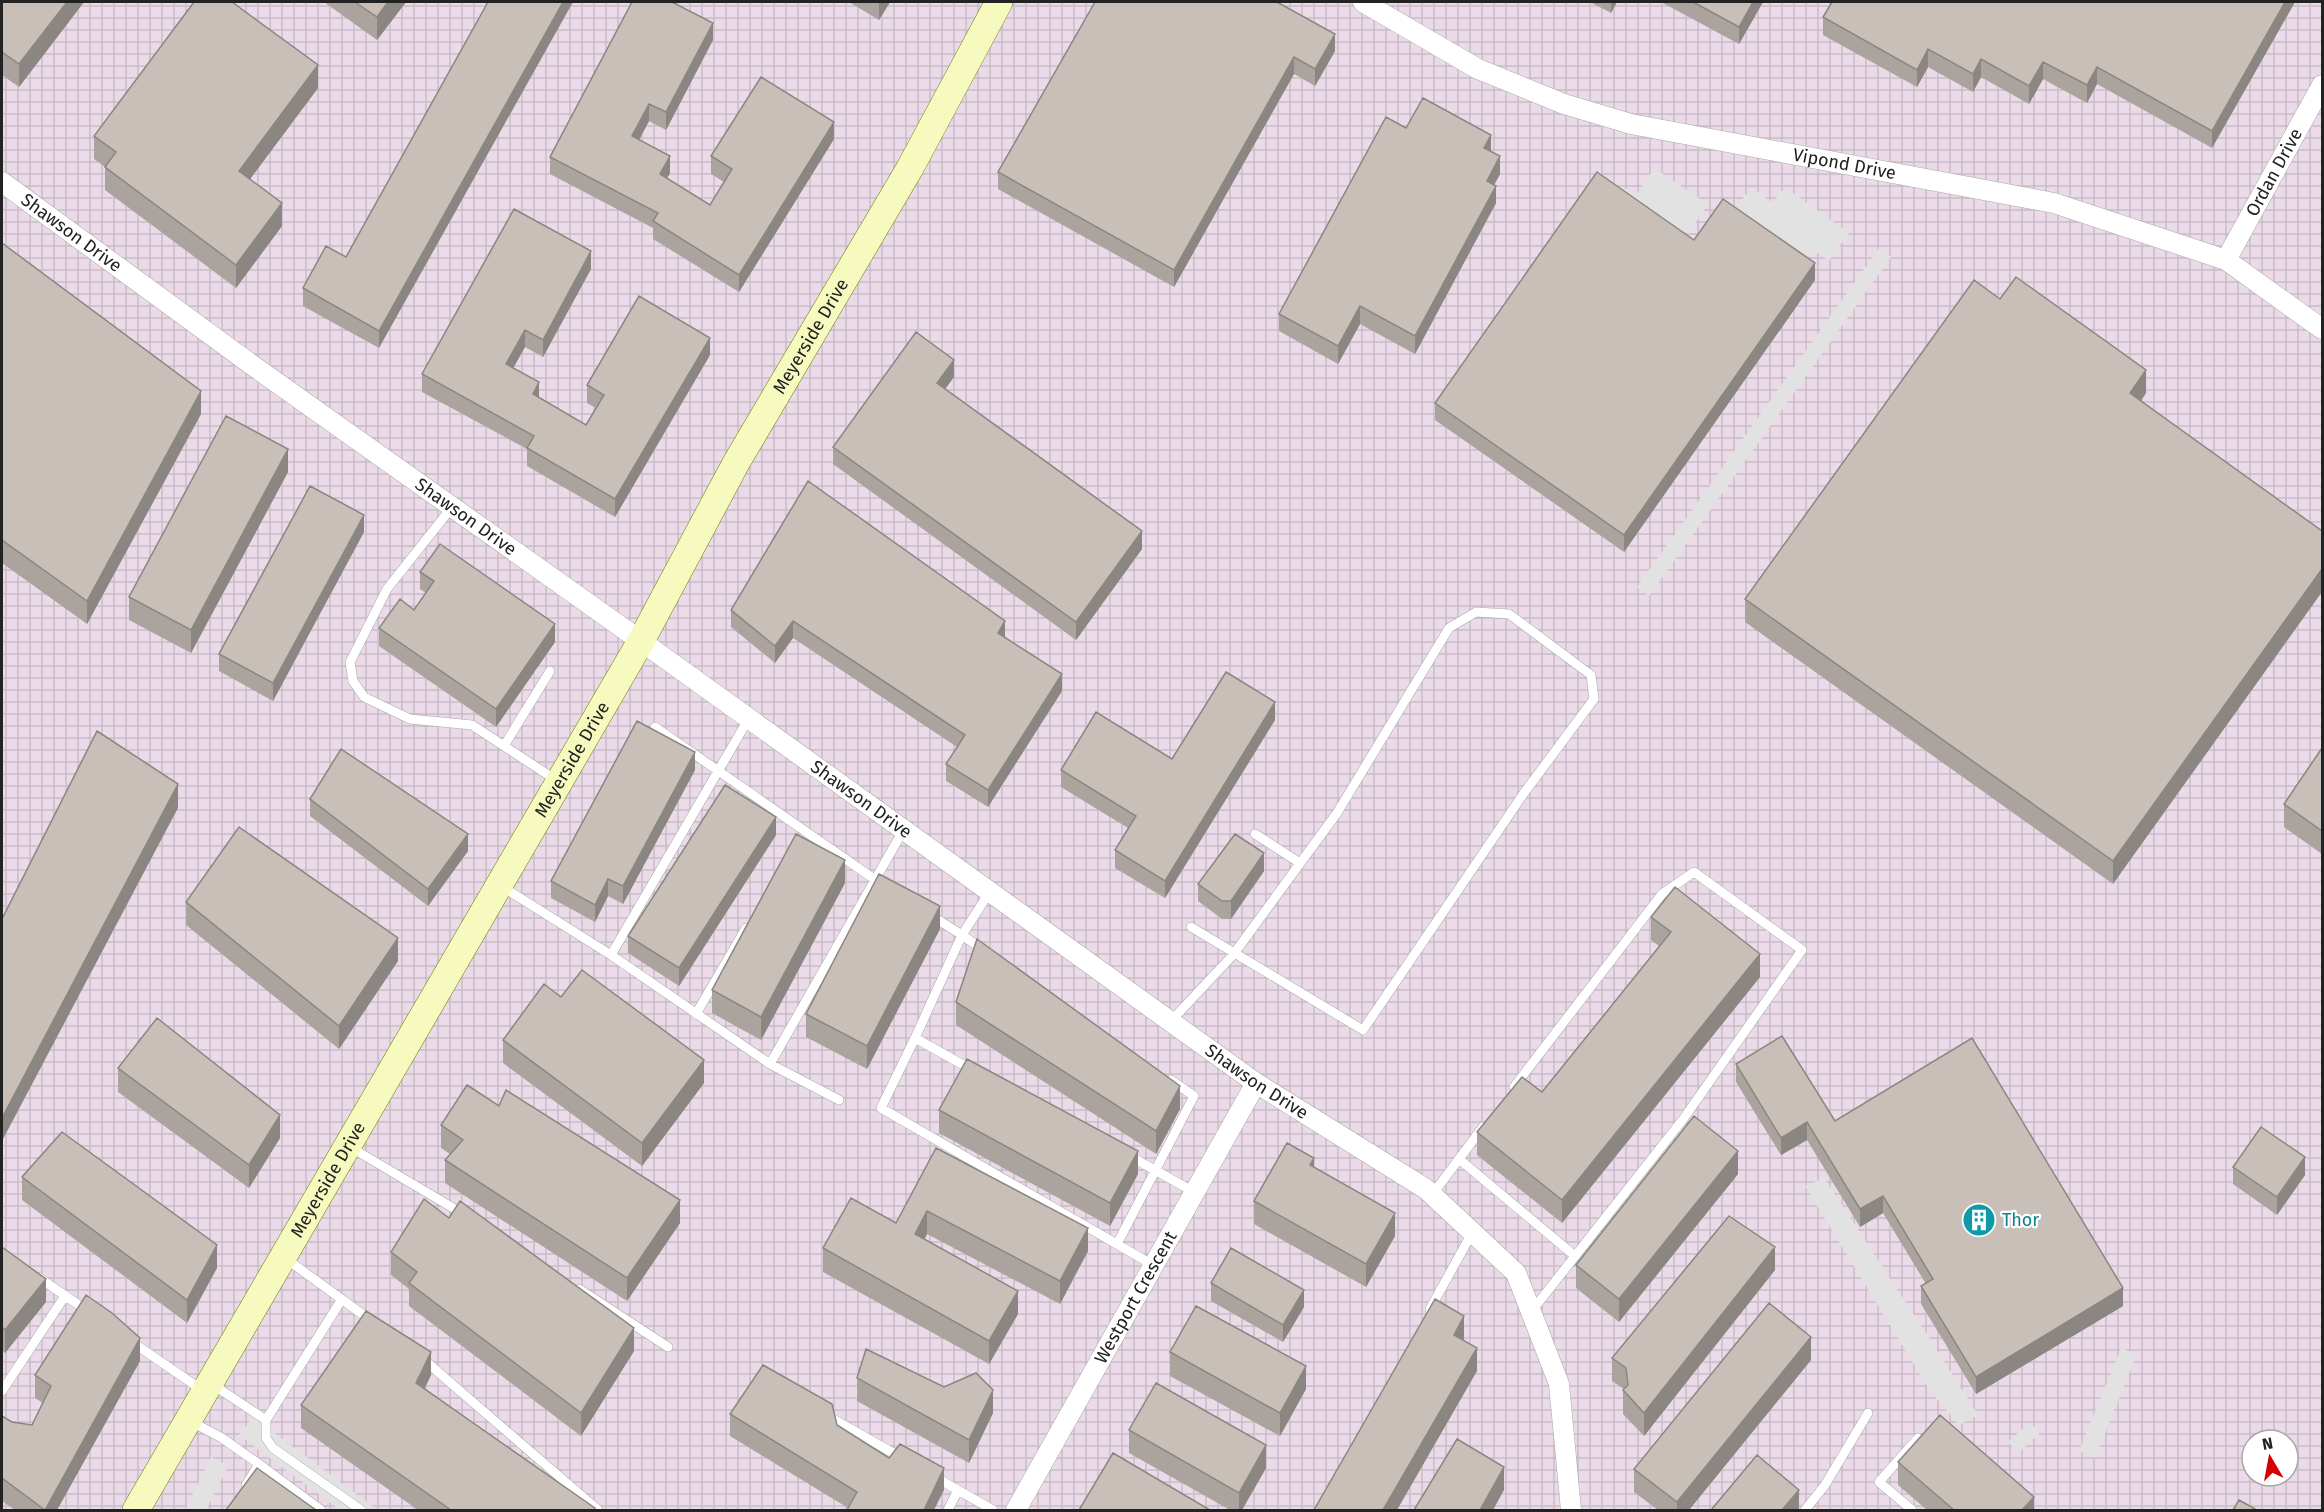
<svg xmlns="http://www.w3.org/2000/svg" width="2324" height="1512" font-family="'Fira Sans',sans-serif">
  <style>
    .industrial { fill: url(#industrial-grid); fill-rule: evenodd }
    .parking { fill: #e2e2e2 }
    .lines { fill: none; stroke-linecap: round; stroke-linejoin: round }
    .lane-casing { stroke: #a9a9a9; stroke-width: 10 }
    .street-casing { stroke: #a9a9a9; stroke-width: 21 }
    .secondary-casing { stroke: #707d05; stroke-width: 28 }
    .lane { stroke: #fff; stroke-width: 9 }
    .street { stroke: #fff; stroke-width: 20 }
    .secondary { stroke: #f7fabf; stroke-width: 27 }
    .wall { fill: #aba49e }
    .shaded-wall { fill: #8b8681 }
    .building { fill: #c7bfb8; stroke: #8b8681; stroke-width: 1.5 }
    .labels { text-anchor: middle; stroke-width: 4.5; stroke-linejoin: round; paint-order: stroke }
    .street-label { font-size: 18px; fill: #222; stroke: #fff }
    .culture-label { font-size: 18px; fill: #0d838f; stroke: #fff; text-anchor: start }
  </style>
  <defs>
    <pattern id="industrial-grid" width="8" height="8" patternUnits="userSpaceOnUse" patternTransform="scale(1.5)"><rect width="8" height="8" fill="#ebdbe8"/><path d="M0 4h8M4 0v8" fill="none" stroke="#c9bcc7"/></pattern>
  </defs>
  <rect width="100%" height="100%" fill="#f2efe9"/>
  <path class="industrial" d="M2,2H2322V1510H2ZM2252,1440H2288V1476H2252Z"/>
  <path class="parking" d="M1654,168L1708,204L1688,234L1684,231L1678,240L1613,197L1621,186L1636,195Z
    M1751,187L1773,203L1785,187L1849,233L1829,261L1813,250L1803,264L1732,214Z
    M1879,248L1891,257L1649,596L1637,587Z
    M1824,1178L1930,1339L1978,1415L1959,1425L1930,1391L1805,1186Z
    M2121,1348L2137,1354L2095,1458L2079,1451Z
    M253,1417L378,1510H340L239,1435Z
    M2030,1422L2040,1433L2018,1453L2008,1442Z
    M211,1457L228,1466L206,1510H185Z"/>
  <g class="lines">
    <defs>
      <path id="lane" d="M452,507L387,589L350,662L353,681L364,697L410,719L472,725L556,780
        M749,718L611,955L770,1064L904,829
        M655,727L880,883
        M504,746L550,671
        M1255,834L1300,863
        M501,886L611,955
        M932,916L962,935L989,893
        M696,1014L746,928
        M1170,1022L1233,955L1337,813L1449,628L1476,612L1509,614L1591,675L1594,699L1524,793L1363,1030L1191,927
        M915,1038L881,1108L1153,1265
        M770,1064L839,1100
        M974,1071L915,1038L962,935L985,951
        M1514,1087L1662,894L1694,872L1802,950L1684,1118L1531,1312
        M350,1147L465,1215
        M1128,1155L1194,1192
        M1459,1159L1575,1256
        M1432,1195L1483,1127
        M1117,1244L1194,1096L1171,1080
        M285,1258L373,1322
        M38,1277L89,1312
        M579,1289L668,1347
        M1430,1309L1472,1233
        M132,1342L202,1390
        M423,1359L598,1510
        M212,1384L266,1420V1438L273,1448L361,1510
        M2,1391L65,1296
        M826,1415L902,1458
        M266,1420L342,1299
        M190,1421L222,1438L259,1464
        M935,1477L993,1510
        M246,1485L259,1464L321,1510
        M948,1510L958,1490
        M1805,1510L1825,1485L1868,1413
        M1912,1510L1879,1482L1918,1438"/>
      <g id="street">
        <path id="s1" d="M1363,2L1478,69L1564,104L1631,124L2054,203L2226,260L2322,329"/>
        <path id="s2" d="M2,182L252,365L641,641L1256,1083L1426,1189L1516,1273L1559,1384L1571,1510"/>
        <path id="s3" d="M2226,260L2322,85"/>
        <path id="s4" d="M1016,1510L1256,1083"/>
      </g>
      <g id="secondary">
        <path id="s5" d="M136,1510L641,641L736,463L910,168L999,2"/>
      </g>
    </defs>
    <use href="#lane" class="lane-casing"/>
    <use href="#street" class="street-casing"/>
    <use href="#secondary" class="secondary-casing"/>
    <use href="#lane" class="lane"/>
    <use href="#street" class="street"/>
    <use href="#secondary" class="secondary"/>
  </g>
  <path class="wall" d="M2,2H84L19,87L2,75Z
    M324,2H406L377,40Z
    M488,2L379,348L303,306V288L346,257Z
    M849,2H890L879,20Z
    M1095,2L1335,51L1315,86L1294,74L1174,287L998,189V172Z
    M1590,2H1617L1611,13Z
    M1661,2H1763L1739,44Z
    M1832,2H2295L2212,148L2097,84L2087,103L2043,79L2029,104L1981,77L1973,92L1928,67L1917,87L1823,35V17Z
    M713,40L666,130L649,121L639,140L670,173L667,178L710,205L724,182L711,174V156L834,139L739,292L653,239V228L550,174V157Z
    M318,88L250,179L282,226L236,288L105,190V167L94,159V136Z
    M1406,128L1491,151L1500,174L1494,185L1496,203L1415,354L1360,324L1338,364L1279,331V314Z
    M1694,240L1815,280L1624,552L1435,420V403Z
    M2,243L201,414L87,624L2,563Z
    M591,269L543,357L525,347L513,368L539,397L586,425L596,408L587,403V385L710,355L615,517L527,466V449L422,392V374Z
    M2000,299L2146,393L2141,401L2113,884L1745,622V599Z
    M954,377L945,389L1142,549L1076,640L833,464V447Z
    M288,472L191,653L129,620V597Z
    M364,532L273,701L219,671V654Z
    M420,572L555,642L496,727L379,646V628L414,610L426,593L420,589Z
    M731,610L1005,638L1062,691L988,807L946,781V764L957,747L793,638L775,663L731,627Z
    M1275,720L1165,898L1115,868V850L1128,828L1061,787V770L1172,759Z
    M2322,748V854L2284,827V804Z
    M695,770L623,904L608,896L595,922L551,898V881Z
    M310,799L468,851L428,906L310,816Z
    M776,835L679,986L628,953V936Z
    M1264,871L1231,919H1222L1198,901V884Z
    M845,883L761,1040L712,1013V990Z
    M186,902L398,961L339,1049L186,925Z
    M1651,917L1760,977L1562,1223L1477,1155V1132L1542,1092L1659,946L1651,940Z
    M940,929L867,1069L806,1037V1014Z
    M561,997L704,1083L642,1166L503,1063V1040Z
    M956,1002L1180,1109L1156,1154L956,1025Z
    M1736,1064L1835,1121L2123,1306L1976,1394L1921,1304V1286L1926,1284L1883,1213L1860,1227L1807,1140L1781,1155L1736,1082Z
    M118,1068L280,1138L249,1188L118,1092Z
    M499,1106L680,1223L627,1301L445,1183V1160L450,1154L441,1148V1125Z
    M939,1110L1138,1174L1110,1226L939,1133Z
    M936,1148L1088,1251L1060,1304L927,1234L925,1239L1018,1314L989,1364L823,1272V1248L896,1223Z
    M1314,1167L1395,1236L1366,1287L1254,1224V1201Z
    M2233,1167L2305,1175L2277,1215L2233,1184Z
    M1738,1174L1619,1322L1576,1288V1265Z
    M22,1177L217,1268L187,1323L22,1200Z
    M449,1218L634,1351L581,1436L409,1306V1289L391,1275V1252Z
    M2,1247L46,1302L5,1353L2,1350Z
    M1775,1270L1644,1436L1623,1414V1390L1624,1389L1612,1381V1358Z
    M1211,1283L1304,1307L1283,1342L1211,1301Z
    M1170,1352L1306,1389L1280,1436L1170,1376Z
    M1811,1360L1689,1510H1658L1634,1492V1469Z
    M140,1361L57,1510H15L2,1501V1416L12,1422L32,1425L43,1403L35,1398V1375Z
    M431,1375L425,1388L595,1510H418L301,1428V1405Z
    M857,1378L993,1413L969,1463L857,1401Z
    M730,1414L837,1425L889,1458L944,1490L848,1508L730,1436Z
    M1129,1430L1266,1468L1242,1510H1230L1129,1453Z
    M1898,1462L2034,1510H1927L1898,1485Z"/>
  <path class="shaded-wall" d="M67,2H84L19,87V64Z
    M388,2H406L377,40V17Z
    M563,2H573L379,348V331Z
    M1611,2H1617L1611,13Z
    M1753,2H1763L1739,44V27Z
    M2285,2H2295L2212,148V131Z
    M879,3V2H890L879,20Z
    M713,23V40L666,130V112Z
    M1335,34V51L1315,86V69Z
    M1928,49V67L1917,87V70Z
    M1294,57V74L1174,287V270Z
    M1981,59V77L1973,92V74Z
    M2043,62V79L2029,104V86Z
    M318,65V88L239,194V171Z
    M2097,67V84L2087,103V85Z
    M649,104V121L632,153V136Z
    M834,122V139L739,292V275Z
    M1491,135V152L1484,148Z
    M670,156V173L660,191V174Z
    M1500,156V174L1487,198V181Z
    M1496,186V203L1415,354V336Z
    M282,203V226L236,288V265Z
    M591,251V269L543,357V340Z
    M1815,263V280L1624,552V535Z
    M1360,306V324L1338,364V346Z
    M525,330V347L506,381V364Z
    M710,338V355L615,517V499Z
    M954,360V377L937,400V383Z
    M2146,370V393L2130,416V393Z
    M539,382V400L533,394Z
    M201,391V414L87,624V601Z
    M288,449V472L191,653V630Z
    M364,515V532L273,701V683Z
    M1142,531V549L1076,640V622Z
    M2322,569V592L2113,884V861Z
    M793,621V638L775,663V646Z
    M1005,621V638L998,633Z
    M555,624V642L496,727V709Z
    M1062,674V691L988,807V790Z
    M1275,702V720L1165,898V881Z
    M695,752V770L623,904V886Z
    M178,784V808L2,1141V1118Z
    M776,817V835L679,986V968Z
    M468,834V851L428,906V889Z
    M1264,853V871L1231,919V901Z
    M845,860V883L761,1040V1017Z
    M608,879V896L595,922V905Z
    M940,906V929L867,1069V1046Z
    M398,938V961L339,1049V1026Z
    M1760,954V977L1562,1223V1200Z
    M704,1060V1083L642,1166V1143Z
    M1180,1086V1109L1156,1154V1131Z
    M280,1115V1138L249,1188V1165Z
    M1807,1122V1140L1781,1155V1138Z
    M1138,1151V1174L1110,1226V1203Z
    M1738,1151V1174L1619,1322V1299Z
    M2305,1157V1175L2277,1215V1197Z
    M1314,1158V1181L1310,1165Z
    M1883,1196V1213L1860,1227V1209Z
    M680,1200V1223L627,1301V1278Z
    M927,1211V1234L915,1257V1234Z
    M1395,1213V1236L1366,1287V1264Z
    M1088,1228V1251L1060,1304V1281Z
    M217,1245V1268L187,1323V1300Z
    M1775,1247V1270L1644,1436V1413Z
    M46,1279V1302L5,1353V1330Z
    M2123,1288V1306L1976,1394V1377Z
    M1304,1290V1307L1283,1342V1325Z
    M1018,1291V1314L989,1364V1341Z
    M1464,1316V1339L1454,1358V1335Z
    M634,1328V1351L581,1436V1413Z
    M1811,1337V1360L1689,1510H1677V1502Z
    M140,1338V1361L57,1510H45Z
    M1477,1348V1371L1397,1510H1383Z
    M431,1352V1375L416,1406V1383Z
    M1306,1366V1389L1280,1436V1413Z
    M993,1390V1413L969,1463V1440Z
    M1266,1445V1468L1242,1510H1239V1493Z
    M1504,1467V1490L1493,1510H1480Z
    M944,1468V1490L934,1510H924Z
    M1799,1490V1510H1782Z
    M2034,1497V1510H2022Z"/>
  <path class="building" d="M2,2H67L19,64L2,52Z
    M194,2H232L318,65L239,171L282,203L236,265L105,167L116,152L94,136Z
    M355,2H388L377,17Z
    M488,2H563L379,331L303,288L326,246L346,257Z
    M632,2H672L713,23L666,112L649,104L632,136L670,156L660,174L710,205L732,169L711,156L761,77L834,122L739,275L653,221L658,213L550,157Z
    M1095,2H1277L1335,34L1315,69L1294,57L1174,270L998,172Z
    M1693,2H1753L1739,27Z
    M1832,2H2285L2212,131L2097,67L2087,85L2043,62L2029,86L1981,59L1973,74L1928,49L1917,70L1823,17Z
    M1423,98L1491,135L1484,148L1500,156L1487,181L1496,186L1415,336L1360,306L1338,346L1279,314L1386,117L1406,128Z
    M1597,172L1694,240L1723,199L1815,263L1624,535L1435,403Z
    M514,209L591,251L543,340L525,330L506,364L539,382L533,394L586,425L604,395L587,385L639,296L710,338L615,499L527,448L534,436L422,374Z
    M2,243L201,391L87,601L2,540Z
    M2016,277L2146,370L2130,393L2322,531V569L2113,861L1745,599L1974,280L2000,299Z
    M916,332L954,360L937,383L1142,531L1076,622L833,447Z
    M226,416L288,449L191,630L129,597Z
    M808,481L1005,621L998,633L1062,674L988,790L946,764L965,735L793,621L775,646L731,610Z
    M310,486L364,515L273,683L219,654Z
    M440,544L555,624L496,709L379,628L400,599L414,610L434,581L420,572Z
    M1226,672L1275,702L1165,881L1115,850L1136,816L1061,770L1096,712L1172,759Z
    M637,721L695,752L623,886L608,879L595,905L551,881Z
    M97,731L178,784L2,1118V919Z
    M2322,748V831L2284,804Z
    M341,749L468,834L428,889L310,799Z
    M725,785L776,817L679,968L628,936Z
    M239,827L398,938L339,1026L186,902Z
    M796,834L845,860L761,1017L712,990Z
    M1235,834L1264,853L1231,901H1222L1198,884Z
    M879,874L940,906L867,1046L806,1014Z
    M1675,887L1760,954L1562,1200L1477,1132L1522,1077L1542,1092L1671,932L1651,917Z
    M977,939L1180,1086L1156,1131L956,1002Z
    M582,970L704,1060L642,1143L503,1040L544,984L561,997Z
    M157,1018L280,1115L249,1165L118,1068Z
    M1782,1036L1835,1121L1972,1038L2123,1288L1976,1377L1921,1286L1933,1279L1883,1196L1860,1209L1807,1122L1781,1138L1736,1064Z
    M967,1059L1138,1151L1110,1203L939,1110Z
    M467,1085L499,1106L506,1090L680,1200L627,1278L445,1160L463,1140L441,1125Z
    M1694,1116L1738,1151L1619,1299L1576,1265Z
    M2261,1127L2305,1157L2277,1197L2233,1167Z
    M62,1132L217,1245L187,1300L22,1177Z
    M1287,1143L1314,1158L1310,1165L1395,1213L1366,1264L1254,1201Z
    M936,1148L1088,1228L1060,1281L927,1211L915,1234L1018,1291L989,1341L823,1248L851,1198L896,1223Z
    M424,1199L449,1218L460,1201L634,1328L581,1413L409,1283L417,1272L391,1252Z
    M1729,1216L1775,1247L1644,1413L1623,1390L1628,1385L1626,1368L1612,1358Z
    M2,1247L46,1279L5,1330L2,1327Z
    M1231,1248L1304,1290L1283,1325L1211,1283Z
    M86,1295L112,1313L140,1338L45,1510L2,1478V1416L12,1422L32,1425L51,1386L35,1375Z
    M1435,1299L1464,1316L1454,1335L1477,1348L1383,1510H1314Z
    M1769,1303L1811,1337L1677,1502L1634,1469Z
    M1196,1306L1306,1366L1280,1413L1170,1352Z
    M366,1311L431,1352L416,1383L595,1508L593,1510H451L301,1405Z
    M866,1349L944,1387L976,1373L993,1390L969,1440L857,1378Z
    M763,1365L832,1404L837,1425L889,1458L900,1444L944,1468L924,1510H847L857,1492L730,1414Z
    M1156,1383L1266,1445L1239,1493L1129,1430Z
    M1940,1415L2034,1497L2022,1510H1954L1898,1462Z
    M1457,1439L1504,1467L1480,1510H1414Z
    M1113,1453L1210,1510H1079Z
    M1757,1455L1799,1490L1782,1510H1711Z
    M257,1468L316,1510H226Z
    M2239,1500L2257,1510H2233Z"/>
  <defs>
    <symbol id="building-disc" viewBox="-11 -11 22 22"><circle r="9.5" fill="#0f9aa8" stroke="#fff"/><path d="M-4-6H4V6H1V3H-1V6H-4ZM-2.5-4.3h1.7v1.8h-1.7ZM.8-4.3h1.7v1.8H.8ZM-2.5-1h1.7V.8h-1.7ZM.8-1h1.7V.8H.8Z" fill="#fff"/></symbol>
  </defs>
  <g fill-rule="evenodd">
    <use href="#building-disc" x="1960" y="1201" width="38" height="38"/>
  </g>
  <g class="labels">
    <g class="street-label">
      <text dy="6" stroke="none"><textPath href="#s1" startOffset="513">Vipond Drive</textPath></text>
      <text dy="6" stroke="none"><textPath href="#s3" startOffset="100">Ordan Drive</textPath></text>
      <text dy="6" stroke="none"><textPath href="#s2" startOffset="86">Shawson Drive</textPath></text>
      <text dy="6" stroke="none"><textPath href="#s5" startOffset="1354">Meyerside Drive</textPath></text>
      <text dy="6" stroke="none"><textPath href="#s2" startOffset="572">Shawson Drive</textPath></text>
      <text dy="6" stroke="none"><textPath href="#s5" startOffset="868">Meyerside Drive</textPath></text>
      <text dy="6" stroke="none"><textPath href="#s2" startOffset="1058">Shawson Drive</textPath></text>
      <text dy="6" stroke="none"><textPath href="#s2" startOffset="1544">Shawson Drive</textPath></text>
      <text dy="6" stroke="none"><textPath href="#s5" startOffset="382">Meyerside Drive</textPath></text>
      <text dy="6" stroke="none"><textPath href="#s4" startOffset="244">Westport Crescent</textPath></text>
    </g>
    <g class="culture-label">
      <text x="2002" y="1226">Thor</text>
    </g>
  </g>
  <rect width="2324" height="1512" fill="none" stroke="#222222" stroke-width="6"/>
  <g transform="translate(2270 1458) rotate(350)"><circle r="28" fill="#ffffff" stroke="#a7a7a7" stroke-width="1.5"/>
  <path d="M0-4.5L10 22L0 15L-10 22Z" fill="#d40000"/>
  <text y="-9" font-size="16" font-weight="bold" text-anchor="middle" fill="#222222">N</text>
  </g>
</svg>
